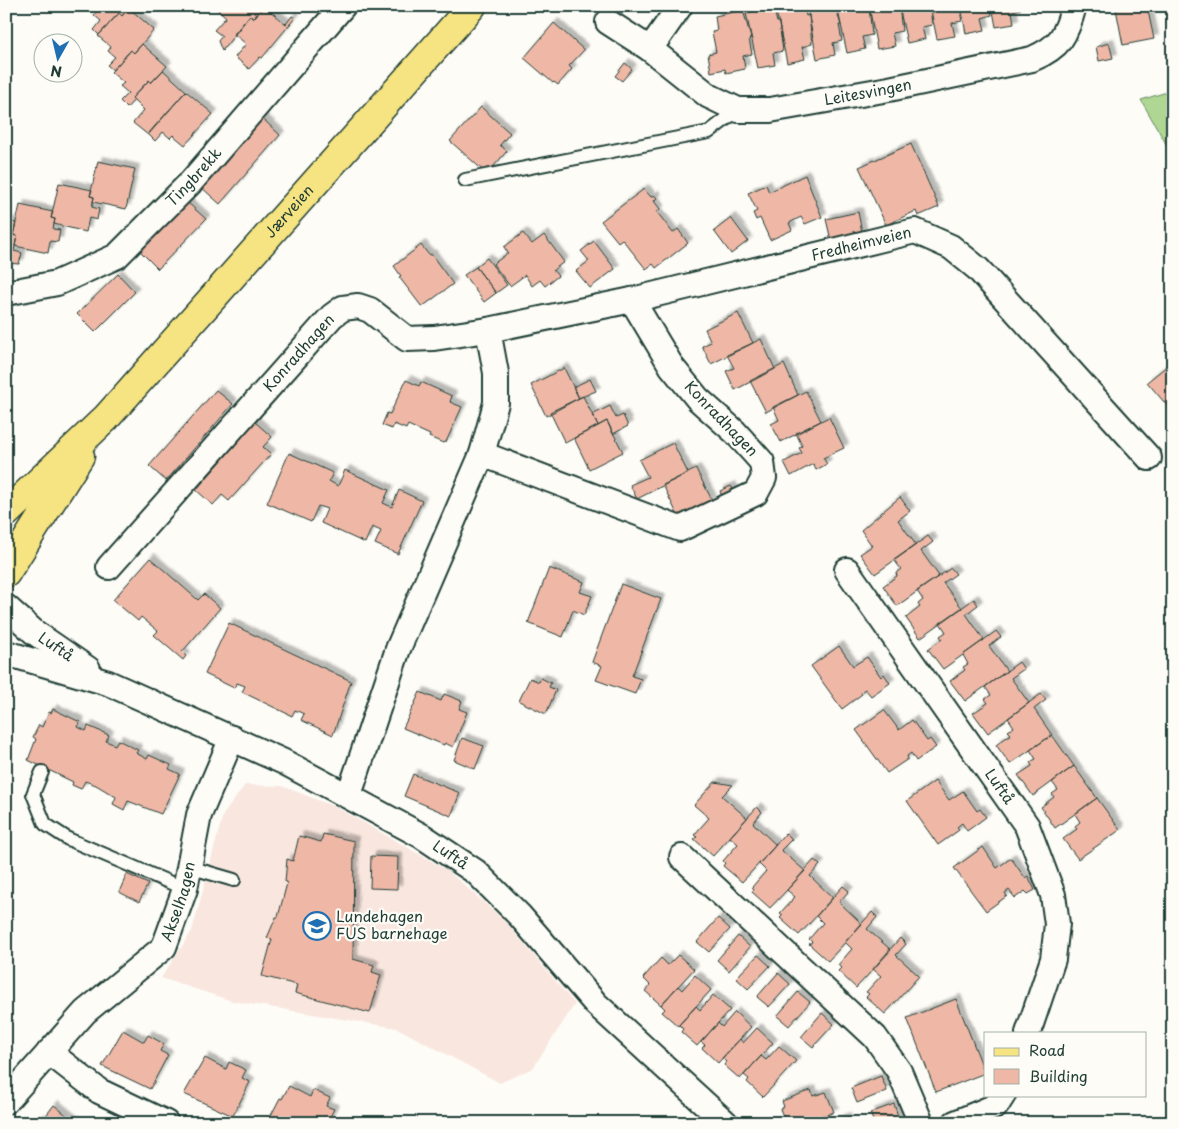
<svg xmlns="http://www.w3.org/2000/svg" width="1179" height="1129" font-family="'Playpen Sans',sans-serif">
  <style>
    .built { fill: #f9e7df }
    .green { fill: #afd692; stroke: #678a63 }
    .building { fill: #efb7a6; stroke: #1f3d34; filter: url(#shadow) }
    .lines { fill: none; stroke-linecap: round; stroke-linejoin: round }
    .lane-casing { stroke: #1f3d34; stroke-width: 16 }
    .street-casing { stroke: #1f3d34; stroke-width: 28 }
    .primary-casing { stroke: #1f3d34; stroke-width: 31 }
    .lane { stroke: #fdfcf7; stroke-width: 12 }
    .street { stroke: #fdfcf7; stroke-width: 24 }
    .primary { stroke: #f6e381; stroke-width: 28 }
    .labels { text-anchor: middle; stroke-width: 4.5; stroke-linejoin: round; paint-order: stroke }
    .street-label { font-size: 15px; fill: #1f3d34; stroke: #fdfcf7 }
    .poi-label { font-size: 15px; fill: #1f3d34; stroke: #fdfcf7; text-anchor: start }
  </style>
  <defs>
    <filter id="shadow"><feDropShadow dx="4.5" dy="-4.5" stdDeviation="1" flood-color="#0004"/></filter>
  </defs>
  <rect width="100%" height="100%" fill="#fdfcf7"/>
  <filter id="ink" filterUnits="userSpaceOnUse"><feTurbulence type="fractalNoise" baseFrequency=".02" numOctaves="2"/><feDisplacementMap in="SourceGraphic" scale="10" xChannelSelector="R" yChannelSelector="G"/><feConvolveMatrix kernelMatrix="1 2 1 2 8 2 1 2 1" color-interpolation-filters="sRGB"/></filter>
  <g filter="url(#ink)">
    <path class="built" d="M245,785L282,786L338,808L447,870L504,920L575,1004L533,1068L500,1083L397,1028L232,1001L161,978L192,931L223,815Z"/>
    <path class="green" d="M1173,90V156L1141,100Z"/>
    <path class="building" d="M92,6H130L122,16L119,13L99,35L94,30L101,21L94,15L97,11Z
      M214,6H264L253,19L250,15L222,51L218,41L222,36L214,30L226,17Z
      M264,6L286,24L292,16L295,18L262,58L260,57L249,69L235,57L246,44L234,34L250,15L253,19Z
      M775,6H804L806,16L809,15L812,44L802,47L805,59L787,63Z
      M807,6H835L841,25H839L842,41L833,43L835,55L817,59Z
      M837,6H869L872,35L862,37L865,49L847,53Z
      M869,6H899L902,31L892,33L895,46L877,49Z
      M899,6H930L932,25L922,27L925,39L907,43Z
      M930,6H959L962,21L952,23L955,36L937,39Z
      M961,6H990L992,15L982,18L985,30L966,34Z
      M992,6H1021V9L1012,11L1014,24L996,27Z
      M1128,6H1147L1154,39L1123,45L1116,9Z
      M773,7L777,22H779L783,51L773,53L775,65L758,68L746,13Z
      M129,8L154,30L134,53L131,50L113,70L107,65L115,57L108,51L111,47L98,36L119,13L122,16Z
      M743,10L751,38L749,39L752,54L743,56L745,69L726,73L725,69L711,72L708,54L716,52L712,32L717,31L715,16Z
      M554,23L584,50L569,66L572,69L558,85L554,82L553,83L524,58Z
      M1109,43L1113,58L1099,61L1096,47Z
      M142,44L167,66L151,83L149,80L132,98L134,100L127,108L120,101L128,93L120,86L124,83L111,72L131,50L134,53Z
      M625,63L632,69L622,81L615,76Z
      M163,70L186,91L148,135L133,123L144,110L132,98L149,80L151,83Z
      M186,91L213,114L185,145L173,135L170,138L163,132L155,141L148,134Z
      M481,107L510,133L500,145L507,151L487,174L450,141Z
      M262,118L280,135L220,204L201,187Z
      M911,144L939,207L918,216L916,211L886,225L859,167Z
      M98,161L135,169L126,209L93,202L94,197L90,196Z
      M805,175L822,217L805,224L801,217L789,223L792,230L770,240L760,218L756,220L753,213L757,211L748,193L766,185L769,192Z
      M59,183L92,190L90,196L94,197L92,207L99,209L97,220L89,218L86,232L54,224L55,219L51,218Z
      M644,189L651,197L654,195L657,198L654,201L660,209L657,212L673,233L678,229L688,243L656,268L653,264L646,269L622,239L618,242L601,221Z
      M187,202L206,219L158,269L140,251Z
      M20,205L53,212L51,218L55,219L53,229L60,230L58,242L50,241L48,253L15,246L17,236L13,235Z
      M858,212L864,242L833,249L826,219Z
      M731,218L748,241L731,254L714,231Z
      M6,221L16,223L13,235L17,236L14,251L22,253L19,264L6,263Z
      M523,233L532,244L544,235L564,262L553,270L558,276L545,286L540,280L532,286L525,275L510,286L493,264L508,253L504,247Z
      M594,241L615,269L590,288L576,271L589,261L581,251Z
      M421,245L429,255L431,254L453,284L422,307L399,277L401,276L394,266Z
      M487,258L507,285L496,293L476,267Z
      M476,267L496,293L484,302L464,275Z
      M118,274L135,292L95,332L77,314Z
      M738,313L753,343L711,364L702,346L711,342L705,329Z
      M761,339L775,369L735,390L726,371L734,368L727,355Z
      M1173,361V407L1170,409L1147,382Z
      M784,364L798,395L766,412L750,381Z
      M564,368L579,398L546,416L531,385Z
      M590,379L596,391L579,398L573,387Z
      M406,380L419,386L421,382L452,396L450,402L462,407L446,442L443,443L429,437L430,435L408,425L406,429L394,424L392,429L382,425L387,413L390,414Z
      M216,390L233,404L166,481L149,466Z
      M806,391L821,421L781,442L771,424L779,420L773,407Z
      M583,396L598,426L565,443L550,412Z
      M610,406L616,418L623,415L628,426L613,434L607,421L598,426L592,415Z
      M829,417L844,448L823,458L827,464L816,470L813,464L791,476L784,462L802,453L799,448L802,446L796,433Z
      M607,421L623,452L589,469L574,438Z
      M255,422L272,437L263,447L271,454L229,501L222,495L213,505L196,490Z
      M673,443L688,473L637,499L630,485L648,477L639,460Z
      M289,453L333,473L329,481L338,486L345,470L389,490L383,503L392,507L399,490L422,501L398,554L375,544L381,531L372,527L365,543L321,523L327,509L318,506L311,522L267,503Z
      M696,469L712,500L678,516L663,485Z
      M731,486L734,491L722,497L720,491Z
      M900,497L910,511L898,520L916,545L875,574L860,554L872,546L861,530Z
      M928,536L933,542L921,551L939,576L897,606L883,586L897,576L896,573L901,569L894,560Z
      M150,558L198,600L204,594L220,608L182,652L186,656L183,660L154,635L158,631L141,617L138,621L113,600Z
      M549,568L584,582L580,592L592,596L584,615L573,610L563,637L528,623Z
      M951,568L956,574L943,583L962,608L920,638L906,618L920,607L918,604L923,600L917,591Z
      M621,584L661,599L632,676L641,679L635,694L596,680L602,666L592,662Z
      M974,599L978,605L966,614L984,640L943,669L928,649L942,639L940,636L946,632L940,623Z
      M229,623L351,681L333,735L301,720L304,714L295,710L292,716L242,692L245,686L237,683L234,688L205,674Z
      M996,631L1001,637L989,646L1007,671L965,701L950,681L965,670L963,667L968,664L963,655Z
      M839,646L853,666L867,657L881,677L884,674L890,683L871,696L865,689L861,692L862,694L842,709L811,666Z
      M1019,662L1024,669L1011,678L1029,703L988,733L973,713L988,703L985,699L991,695L985,687Z
      M530,678L539,682L541,678L551,683L549,687L556,690L546,714L519,701Z
      M420,692L441,701L444,694L462,701L459,709L467,712L453,747L445,743L444,745L403,728Z
      M1041,694L1046,700L1034,709L1052,735L1010,764L996,745L1011,734L1008,731L1014,727L1008,718Z
      M53,709L80,722L78,727L86,731L88,726L109,735L106,741L115,745L118,740L138,750L136,753L147,759L149,755L171,765L169,769L180,774L161,814L128,801L124,810L113,804L116,797L96,785L85,781L81,789L72,785L73,782L28,760L36,739L33,737L39,725L42,727L49,712L51,713Z
      M884,710L899,730L912,720L927,741L930,739L936,747L916,761L911,753L907,756L908,759L887,773L856,730Z
      M1052,735L1074,766L1033,796L1018,775L1032,766L1030,762L1036,759L1030,750Z
      M462,738L484,746L475,769L454,760Z
      M1074,766L1097,798L1055,828L1041,807L1054,797L1052,794L1058,790L1052,782Z
      M413,774L460,793L451,816L404,796Z
      M935,781L949,800L963,791L977,811L980,809L986,817L967,831L962,823L957,827L959,830L938,845L907,801Z
      M715,782L733,785L722,796L747,818L713,856L694,839L697,837L694,835L709,818L694,805Z
      M1097,798L1120,830L1078,859L1063,839L1077,829L1075,826L1080,822L1075,814Z
      M757,807L762,812L753,823L776,845L742,882L723,866L725,863L723,861L738,844L730,837Z
      M786,833L792,839L781,850L805,871L770,908L752,892L754,889L752,887L766,871L759,864Z
      M323,834L354,841L353,959L374,965L372,972L381,975L370,1013L295,993L297,985L262,976L272,939L267,938L276,917H278L287,883L285,882L287,859L293,861L299,836L321,842Z
      M983,847L997,868L1011,858L1025,878L1028,876L1035,890L1028,894L1025,891L1015,898L1009,890L1005,893L1007,896L986,911L954,868Z
      M371,856L398,857L397,889L370,888Z
      M814,860L820,865L810,876L833,898L799,935L780,918L783,915L780,913L795,897L787,890Z
      M127,874L148,884L139,902L119,892Z
      M843,886L849,891L839,902L862,924L828,961L809,944L812,942L809,939L823,923L816,916Z
      M872,912L877,917L867,929L891,950L856,988L838,971L841,968L838,965L852,949L845,942Z
      M718,918L730,929L709,952L697,942Z
      M738,936L750,947L729,971L717,960Z
      M900,938L906,944L896,955L919,976L885,1014L866,997L869,994L866,992L881,976L873,969Z
      M678,955L694,969L661,1005L645,991L650,985L643,978L661,958L668,965Z
      M758,955L770,966L748,989L736,978Z
      M778,973L790,984L769,1007L757,997Z
      M695,975L711,990L678,1026L662,1012L665,1009L661,1005L678,986L682,990Z
      M798,992L810,1002L789,1026L777,1016Z
      M713,995L730,1010L697,1046L681,1032L683,1029L679,1025L696,1006L700,1010Z
      M956,999L985,1073L936,1092L907,1018Z
      M735,1012L751,1027L718,1063L702,1048L705,1045L701,1042L718,1023L722,1027Z
      M822,1013L834,1024L813,1047L801,1037Z
      M757,1028L773,1043L740,1079L724,1065L726,1062L722,1058L740,1039L743,1043Z
      M123,1030L144,1042L148,1035L164,1044L160,1051L168,1055L150,1089L102,1066Z
      M779,1046L796,1061L763,1097L747,1082L749,1079L744,1075L761,1056L766,1060Z
      M205,1058L226,1069L229,1062L246,1070L242,1078L250,1082L233,1116L184,1094Z
      M881,1076L887,1091L857,1103L851,1088Z
      M289,1086L310,1097L313,1090L330,1098L326,1106L334,1109L327,1123H272L268,1121L280,1098L282,1099Z
      M811,1090L813,1096L826,1092L834,1112L805,1123H786L780,1109L784,1107L782,1101Z
      M894,1104L899,1119L890,1123H874L870,1113Z
      M54,1105L76,1123H36L40,1118L42,1121Z
      M824,1115L827,1123H805Z
      M846,1117L848,1123H831Z"/>
    <g class="lines">
      <defs>
        <path id="lane" d="M465,180L709,132L738,110
          M42,772L33,794L45,824L68,839L185,889
          M189,867L234,880"/>
        <g id="street">
          <path id="s1" d="M608,22L650,49L709,96L738,110H770L889,89L1032,59C1060,47 1066,36 1074,6"/>
          <path d="M650,49L680,6"/>
          <path id="s2" d="M6,293L57,283L117,256L190,183L343,6"/>
          <path d="M482,454L680,529L756,493L764,478L762,462L735,432L698,399L672,367L632,300"/>
          <path id="s3" d="M109,567L332,316L343,308L358,306L370,310L407,339L434,338L488,330L632,300L915,231L951,247L978,269L1149,458"/>
          <path id="s4" d="M847,570L1027,826L1053,895L1057,924L1053,959L1028,1033"/>
          <path id="s5" d="M6,607L34,632L88,669"/>
          <path id="s6" d="M6,653L108,683L284,762L422,836L476,872L520,916L596,1004L726,1123"/>
          <path d="M349,795L398,649L482,454L496,403V373L488,330"/>
          <path d="M682,857L875,1037L899,1071L921,1123"/>
          <path d="M49,1052L99,1091L166,1123"/>
          <path id="s7" d="M6,1101L85,1012L164,947L185,889L199,815L232,738"/>
          <path d="M955,1123L996,1106L1003,1095"/>
        </g>
        <g id="primary">
          <path id="s8" d="M6,513L106,418L472,6"/>
          <path d="M6,573L80,456"/>
        </g>
      </defs>
      <use href="#lane" class="lane-casing"/>
      <use href="#street" class="street-casing"/>
      <use href="#primary" class="primary-casing"/>
      <use href="#lane" class="lane"/>
      <use href="#street" class="street"/>
      <use href="#primary" class="primary"/>
    </g>
  </g>
  <defs>
    <symbol id="school-ring" viewBox="-11 -11 22 22"><circle r="9.5" fill="#fdfcf7" stroke="#1f6fb2" stroke-width="1.5"/><path d="M0-5L7-2L0 1L-7-2ZM-4 1L0 2.5L4 1V4Q0 6-4 4Z" fill="#1f6fb2"/></symbol>
  </defs>
  <g fill-rule="evenodd">
    <use href="#school-ring" x="301" y="910" width="32" height="32"/>
  </g>
  <g class="labels">
    <g class="street-label">
      <text dy="5" stroke="none"><textPath href="#s1" startOffset="289">Leitesvingen</textPath></text>
      <text dy="5" stroke="none"><textPath href="#s2" startOffset="228">Tingbrekk</textPath></text>
      <text dy="5" stroke="none"><textPath href="#s8" startOffset="414">Jærveien</textPath></text>
      <text dy="5" stroke="none"><textPath href="#s3" startOffset="889">Fredheimveien</textPath></text>
      <text dy="5" stroke="none"><textPath href="#s3" startOffset="286">Konradhagen</textPath></text>
      <text transform="translate(721 419) rotate(46)" y="5">Konradhagen</text>
      <text dy="5" stroke="none"><textPath href="#s5" startOffset="64">Luftå</textPath></text>
      <text dy="5" stroke="none"><textPath href="#s4" startOffset="265">Luftå</textPath></text>
      <text dy="5" stroke="none"><textPath href="#s6" startOffset="490">Luftå</textPath></text>
      <text dy="5" stroke="none"><textPath href="#s7" startOffset="269">Akselhagen</textPath></text>
    </g>
    <g class="poi-label">
      <text x="336" y="922">Lundehagen<tspan x="336" dy="17">FUS barnehage</tspan></text>
    </g>
  </g>
  <rect width="1179" height="1129" fill="none" stroke="#fdfcf7" stroke-width="25"/>
  <rect x="12" y="12" width="1154" height="1104" fill="none" stroke="#1f3d34" stroke-width="2" filter="url(#ink)"/>
  <rect x="984" y="1032" width="162" height="65" fill="#fdfcf7" stroke="#a4b0a9"/>
  <rect x="994" y="1048" width="25" height="8" fill="#f6e381" stroke="#a4b0a9"/>
  <text x="1029" y="1056" font-size="15" fill="#1f3d34">Road</text>
  <rect x="994" y="1069" width="25" height="15" fill="#efb7a6" stroke="#a4b0a9"/>
  <text x="1029" y="1082" font-size="15" fill="#1f3d34">Building</text>
  <g transform="translate(58 58) rotate(188)"><circle r="24" fill="#fdfcf7" stroke="#a4b0a9"/>
  <path d="M0-4L9 19L0 12L-9 19Z" fill="#1f6fb2"/>
  <text y="-8" font-size="14" font-weight="bold" text-anchor="middle" fill="#1f3d34">N</text>
  </g>
</svg>
